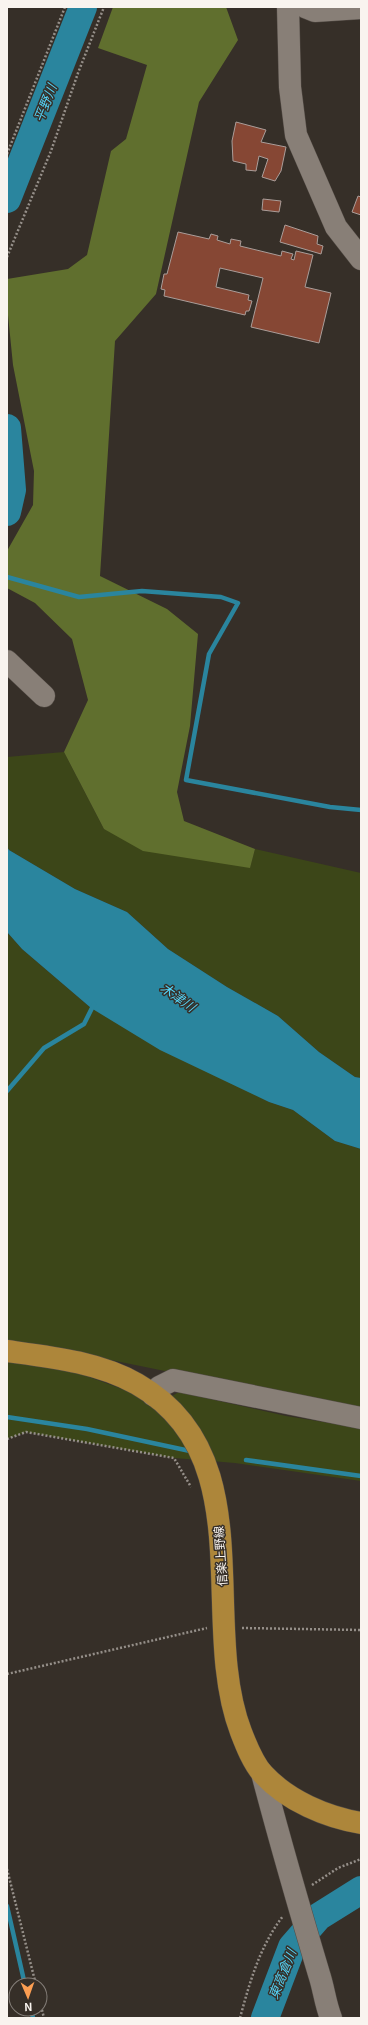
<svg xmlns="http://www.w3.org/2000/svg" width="368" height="2025" font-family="Georgia,'Noto Sans JP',serif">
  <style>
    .green { fill: #3c4618 }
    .forest { fill: #606f2e }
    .water { fill: #2a859e }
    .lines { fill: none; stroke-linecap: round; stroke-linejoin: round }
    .stream { stroke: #2a859e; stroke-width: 4.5 }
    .river { stroke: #2a859e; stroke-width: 28 }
    .building { fill: #864734; stroke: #aa9d99 }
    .minor-casing { stroke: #534c46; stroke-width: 23 }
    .major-casing { stroke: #534c46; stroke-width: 23 }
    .path { stroke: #958f89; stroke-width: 2.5; stroke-dasharray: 2 2; stroke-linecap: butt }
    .minor { stroke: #887f77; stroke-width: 22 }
    .major { stroke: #ad863a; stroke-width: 22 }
    .labels { text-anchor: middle; stroke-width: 3; stroke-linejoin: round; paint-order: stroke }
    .street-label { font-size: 12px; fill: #f9f4ef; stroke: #362f28 }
    .water-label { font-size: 13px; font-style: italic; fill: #54d3f7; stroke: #362f28 }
  </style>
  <rect width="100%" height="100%" fill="#362f28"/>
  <path class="green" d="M64,752L104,829L250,867L255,849L361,873V1078L355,1077L319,1052L278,1016L227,987L168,949L127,912L75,889L9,850L7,847V757Z
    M7,932L22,949L91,1008L269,1102L293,1110L335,1141L361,1149V1411L91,1356L7,1342Z
    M7,1359L70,1370L128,1391L154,1406L179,1392L286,1416L361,1428V1481L235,1463L174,1458L26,1432L7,1439Z"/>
  <path class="forest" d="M113,7H226L238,40L199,102L156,294L115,341L100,576L167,609L198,634L190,726L177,792L184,821L255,849L250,868L143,851L104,829L64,752L88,700L72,639L35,603L7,588V551L33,505L34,471L13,365L7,305V279L68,269L87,255L111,151L126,139L147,65L98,48Z"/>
  <path class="water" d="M7,847L9,850L75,889L127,912L168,949L227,987L278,1016L319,1052L355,1077L361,1078V1149L335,1141L293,1110L269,1102L160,1050L91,1008L22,949L7,932Z"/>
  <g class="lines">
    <path class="stream" d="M7,577L79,597L142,591L221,597L238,603L209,654L186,780L330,807L361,810
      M7,1091L44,1048L84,1024L94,1004
      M7,1417L87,1429L190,1451
      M246,1460L361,1476
      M7,1906L25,1985
      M31,2009L33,2018"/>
    <path class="river" d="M7,199L83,7
      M7,428L12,490L7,512
      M265,2018L292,1947L318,1917L361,1890"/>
  </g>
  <path class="building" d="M236,122L266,130L261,142L286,147L281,171L275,181L262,177L268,159L259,156L256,171L246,170V164L233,161L232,141Z
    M358,196L361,197V215L352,212Z
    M263,199L281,201L279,212L262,210Z
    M285,225L318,236L317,244L323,246L321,254L280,242Z
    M178,232L209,239L211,234L218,236L217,240L230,244L231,239L241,241L240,246L281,256L282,251L293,254L291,259L294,260L296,251L313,255L305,287L331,293L319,343L251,327L263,278L220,268L216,287L249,295L248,300L252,301L249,311H246L245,315L164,296L165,290L161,289L164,274H167Z"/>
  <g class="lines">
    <defs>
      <path id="minor" d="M288,7L290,87L296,135L336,227L361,259
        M305,7L315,11L361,8
        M7,661L44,696
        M153,1395L159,1387L173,1380L361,1418
        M262,1773C280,1841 299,1907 319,1974C324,1989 325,2003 331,2018"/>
      <path id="major" d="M7,1351C51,1357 98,1362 137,1384C264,1456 198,1620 241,1732C246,1745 253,1763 263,1774C288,1801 326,1817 361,1823"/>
    </defs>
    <use href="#minor" class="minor-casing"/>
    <use href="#major" class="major-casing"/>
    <path class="path" d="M7,154L65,7
      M7,257L51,151L78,73L104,7
      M7,1439L26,1432L174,1458L191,1487
      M242,1628L361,1630
      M7,1674L207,1628
      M7,1869L36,1985
      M312,1885L338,1868L361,1859
      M40,2002L44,2018
      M240,2018C250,1981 260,1946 283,1916"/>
    <use href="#minor" class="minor"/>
    <use href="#major" class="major"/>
  </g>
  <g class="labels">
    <g class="street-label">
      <text transform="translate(221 1556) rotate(-94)" y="4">信楽上野線</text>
    </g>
    <g class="water-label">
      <text transform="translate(45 103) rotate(-68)" y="5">平野川</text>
      <text transform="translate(178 997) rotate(35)" y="5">木津川</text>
      <text transform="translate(282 1974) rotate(-68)" y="5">東高倉川</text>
    </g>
  </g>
  <rect width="368" height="2025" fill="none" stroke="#f9f4ef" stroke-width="16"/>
  <g transform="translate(28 1997) rotate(178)"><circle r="19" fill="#362f28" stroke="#847e78"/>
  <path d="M0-3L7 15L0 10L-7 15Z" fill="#fc9e52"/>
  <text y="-6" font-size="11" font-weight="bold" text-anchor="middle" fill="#f9f4ef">N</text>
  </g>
</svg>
